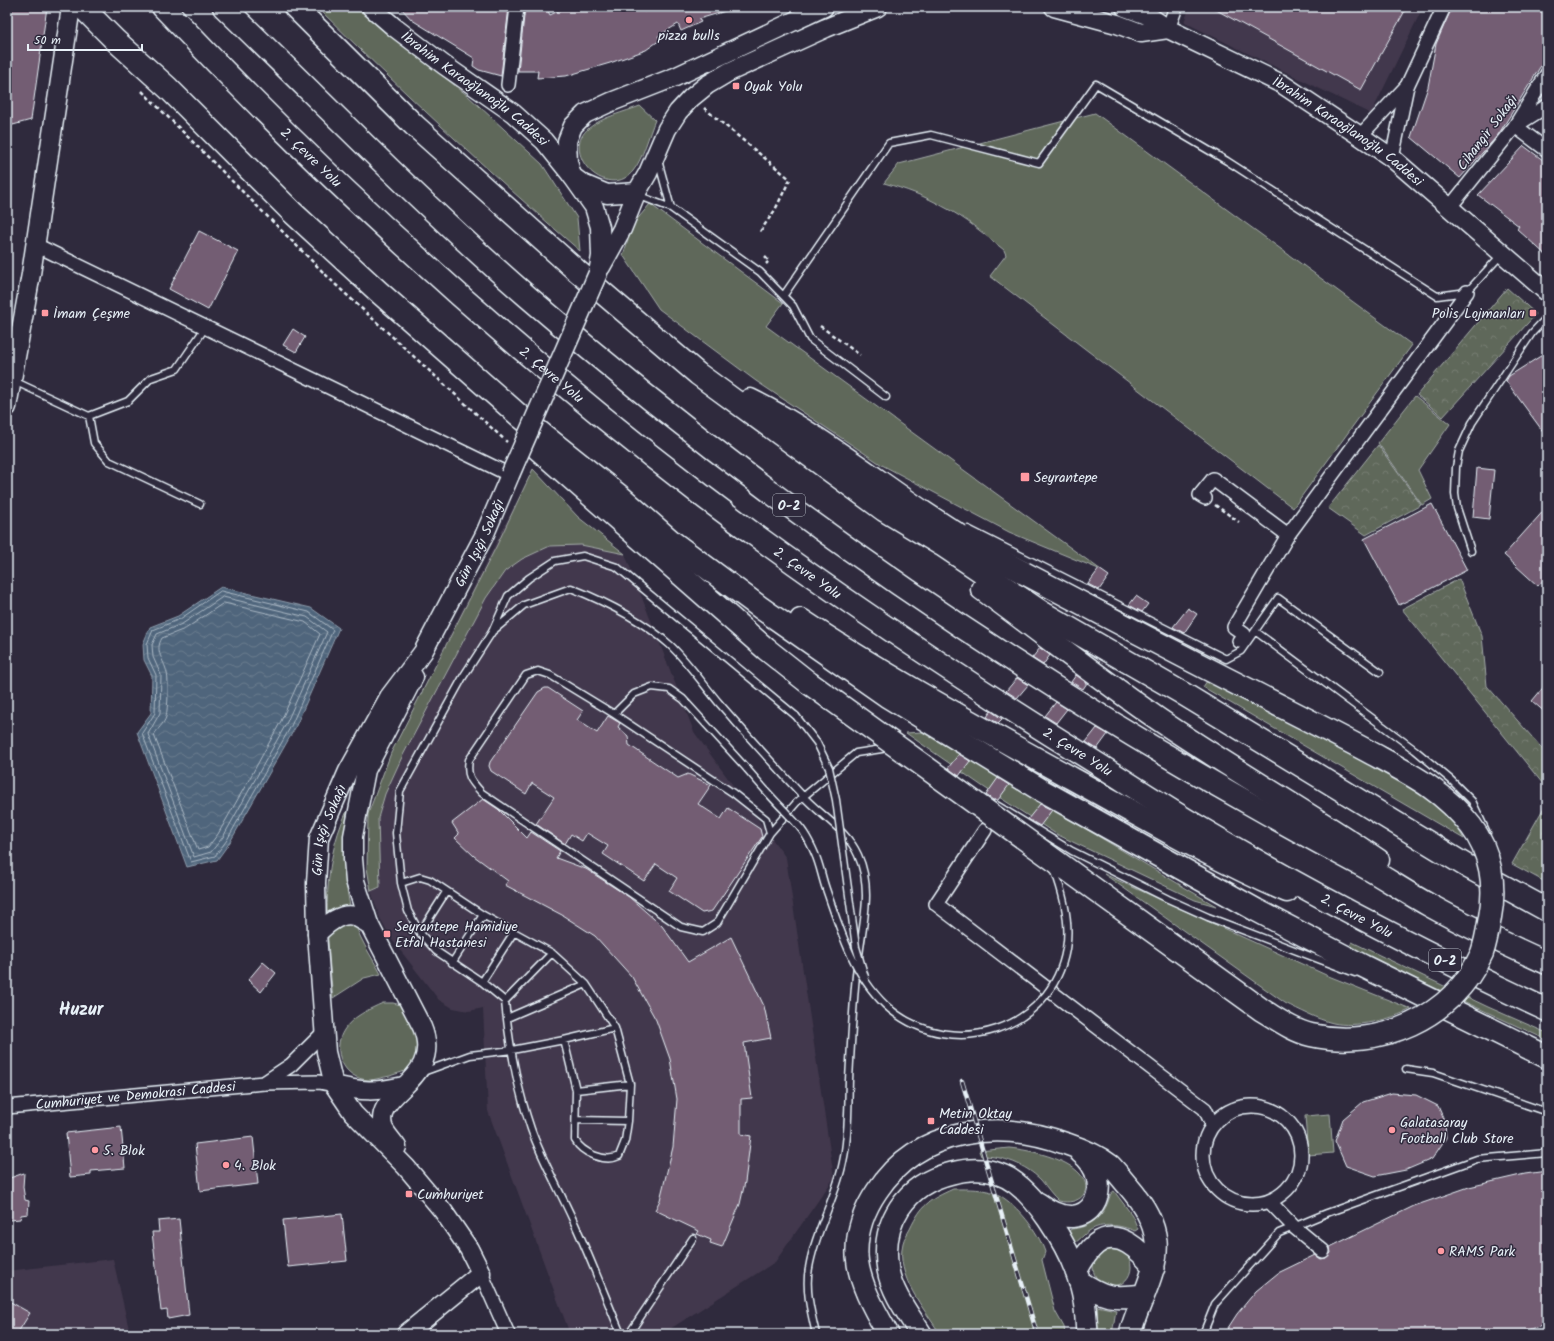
<svg xmlns="http://www.w3.org/2000/svg" width="1554" height="1341" font-family="Kalam,sans-serif">
  <style>
    .built { fill: #43394d }
    .grass { fill: #5f675a; stroke: #a4aca9 }
    .forest { fill: url(#forest-crowns); stroke: #a4aca9 }
    .water { fill: url(#water-waves); stroke: #8d9dad }
    .lines { fill: none; stroke-linecap: round; stroke-linejoin: round }
    .shore { stroke: #abb9c6; stroke-width: 1 }
    .building { fill: #735d73; stroke: #e8f1f8 }
    .lane-casing { stroke: #e8f1f8; stroke-width: 9 }
    .street-casing { stroke: #e8f1f8; stroke-width: 16 }
    .secondary-casing { stroke: #e8f1f8; stroke-width: 21 }
    .primary-casing { stroke: #e8f1f8; stroke-width: 24 }
    .highway-casing { stroke: #e8f1f8; stroke-width: 25 }
    .path { stroke: #e8f1f8; stroke-width: 2.5; stroke-dasharray: 4 3; stroke-linecap: butt }
    .lane { stroke: #2f2a3d; stroke-width: 6 }
    .street { stroke: #2f2a3d; stroke-width: 13 }
    .secondary { stroke: #2f2a3d; stroke-width: 18 }
    .primary { stroke: #2f2a3d; stroke-width: 21 }
    .highway { stroke: #2f2a3d; stroke-width: 22 }
    .rail-casing { stroke: #e8f1f8; stroke-width: 4.5 }
    .rail { stroke: #2f2a3d; stroke-width: 3; stroke-dasharray: 9; stroke-linecap: butt }
    .lane-bridge-casing { stroke: #e8f1f8; stroke-width: 9; stroke-linecap: butt }
    .secondary-bridge-casing { stroke: #e8f1f8; stroke-width: 21; stroke-linecap: butt }
    .highway-bridge-casing { stroke: #e8f1f8; stroke-width: 25; stroke-linecap: butt }
    .lane-bridge { stroke: #2f2a3d; stroke-width: 6 }
    .secondary-bridge { stroke: #2f2a3d; stroke-width: 18 }
    .highway-bridge { stroke: #2f2a3d; stroke-width: 22 }
    .poi-dot { fill: #ff9aa2; stroke: #2f2a3d; stroke-width: 1.5 }
    .labels { text-anchor: middle; stroke-width: 3; stroke-linejoin: round; paint-order: stroke }
    .shield { fill: #2f2a3d; stroke: #b0b5c0; stroke-width: 1 }
    .shield-label { font-size: 13px; font-weight: bold; fill: #e8f1f8 }
    .poi-label { font-size: 14px; fill: #e8f1f8; stroke: #2f2a3d; text-anchor: start }
    .street-label { font-size: 14px; fill: #e8f1f8; stroke: #2f2a3d }
    .district-label { font-size: 18px; font-weight: bold; fill: #e8f1f8; stroke: #2f2a3d }
  </style>
  <defs>
    <pattern id="forest-crowns" width="20" height="18" patternUnits="userSpaceOnUse"><rect width="20" height="18" fill="#5f675a"/><path d="M2 6a3 3 0 1 1 6 0M12 15a3 3 0 1 1 6 0" fill="none" stroke="#767d72"/></pattern>
    <pattern id="water-waves" width="16" height="10" patternUnits="userSpaceOnUse"><rect width="16" height="10" fill="#50657b"/><path d="M0 5q4-4 8 0t8 0" fill="none" stroke="#697c8e"/></pattern>
  </defs>
  <rect width="100%" height="100%" fill="#2f2a3d"/>
  <filter id="ink" filterUnits="userSpaceOnUse"><feTurbulence type="fractalNoise" baseFrequency=".025" numOctaves="2"/><feDisplacementMap in="SourceGraphic" scale="8" xChannelSelector="R" yChannelSelector="G"/><feConvolveMatrix kernelMatrix="1 2 1 2 8 2 1 2 1" color-interpolation-filters="sRGB"/></filter>
  <g filter="url(#ink)">
    <path class="built" d="M1190,7H1423L1371,114L1184,22Z
      M533,469L578,517L625,554L694,732L786,858L834,1178L775,1262L662,1334H570L488,1111L483,1008L469,1011L453,1008L439,1000L393,941L380,918L371,891L367,868L368,814L391,753Z
      M113,1259L130,1334H7V1271Z"/>
    <path class="grass" d="M317,7H357L381,28L467,95L542,164L577,218L580,251C489,172 402,91 317,7Z
      M640,106L655,120C649,134 643,159 633,171C608,202 558,153 589,128C602,117 625,112 640,106Z
      M1095,113L1412,345L1293,508L990,276L1006,255L1004,250C985,235 966,218 944,207C925,196 905,189 884,183L899,164Z
      M650,204L783,303L766,326L1101,570L1009,532L882,465L756,381L659,309L623,255L634,223Z
      M1415,396L1450,424L1418,470L1432,499L1422,505L1378,443Z
      M533,469L578,517L625,554L581,545L550,546L522,559L505,571L486,598L402,757L385,794L378,818L380,887L371,891L367,868L368,814L391,753L497,545Z
      M1207,681L1319,736L1413,788L1432,801L1454,822L1464,839L1203,687Z
      M922,732L1216,906L1195,900L1056,834L982,786L906,733Z
      M347,811C344,854 342,896 360,936C366,949 374,961 381,974L364,978L333,998C327,937 319,869 347,811Z
      M1104,874L1326,975L1411,1009C1391,1020 1355,1028 1333,1023C1316,1019 1300,1010 1285,1003Z
      M1352,942L1488,1007L1547,1033V1040L1349,948Z
      M383,1003H393L405,1006L426,1042C421,1049 417,1059 412,1066C407,1072 397,1073 390,1076C383,1077 375,1080 369,1080C343,1079 331,1050 344,1030C352,1017 369,1009 383,1003Z
      M1330,1114L1333,1153L1308,1155L1305,1116Z
      M1009,1148C1030,1150 1066,1158 1080,1174C1095,1191 1079,1206 1059,1201C1052,1195 1047,1187 1041,1180C1025,1164 1003,1156 981,1156L979,1151Z
      M953,1189C968,1189 985,1188 999,1195C1018,1206 1038,1231 1045,1252L1042,1260L1055,1311L1064,1327L1065,1334H940C924,1308 895,1276 903,1243C904,1238 908,1233 910,1229C922,1204 929,1200 953,1189Z
      M1114,1191L1132,1215L1138,1229L1135,1231C1121,1225 1102,1222 1089,1231C1084,1234 1079,1241 1074,1243L1068,1233L1071,1229C1088,1228 1102,1218 1108,1202C1110,1197 1110,1193 1114,1191Z
      M1093 1267a19 19 0 1 1 38 0a19 19 0 1 1-38 0Z
      M1097,1306L1116,1310L1112,1334H1098Z"/>
    <path class="forest" d="M1507,288L1536,314L1443,417L1417,395Z
      M1378,445L1421,505L1366,535L1328,508Z
      M1459,579L1482,636L1487,686L1547,754V789L1402,609Z
      M1547,802V883L1512,864Z"/>
    <path class="water" d="M221,587L311,608L339,628L295,728L230,842L217,860L187,867L137,732L151,713L152,676L144,660L143,644L150,627L178,616Z"/>
    <g class="lines">
      <path class="shore" d="M221,591L309,612L333,630L291,726L227,840L215,856L191,862L142,733L155,713L156,675L148,658L147,644L153,630L180,619Z
        M223,597L307,617L327,632L286,724L223,837L211,852L194,857L148,734L160,713L161,675L153,657L152,645L157,634L182,624Z
        M224,603L305,622L320,634L281,721L251,776L218,834L208,847L198,850L154,735C157,729 164,724 166,717C168,707 169,682 167,673C164,659 154,652 162,638L185,629Z"/>
    </g>
    <path class="building" d="M7,7H47L31,120L13,125L7,123Z
      M400,7H509L501,76L479,70L473,66L474,58L412,20Z
      M525,7H546L550,15L567,7H626L630,12L642,8L644,12L652,7H728L729,10L699,19L701,22L681,31L678,24L658,36L660,40L646,50L610,63L566,76L537,78L538,71H518Z
      M1211,7H1407L1361,90Z
      M1452,7H1547V56L1498,135L1460,178L1411,137L1428,87L1436,44Z
      M1524,146L1547,163V256L1517,229L1519,226L1478,195Z
      M199,231L238,251L208,310L169,289Z
      M293,329L305,337L296,352L283,345Z
      M1547,352V437L1506,381L1509,376Z
      M1477,468L1494,470L1489,519L1473,517Z
      M1432,504L1467,570L1399,605L1364,539Z
      M1547,507V576L1538,586L1504,555Z
      M1099,569L1109,576L1099,590L1088,584Z
      M1136,596L1148,604L1142,612L1129,605Z
      M1188,608L1197,614L1184,633L1173,627Z
      M1040,648L1050,655L1043,665L1032,658Z
      M1076,675L1087,683L1083,689L1071,682Z
      M1017,678L1028,685L1017,698L1006,691Z
      M1547,683V714L1532,701Z
      M545,688H548L583,711L577,720L597,733L608,716L620,723L618,727L628,736L629,745L678,778L688,774L711,785L698,804L721,819L728,808L760,829L762,837L712,911L702,913L669,891L677,878L656,864L644,881L603,854L608,846L587,833L582,841L571,834L565,844L536,824L554,797L532,783L526,794L491,771L489,766L490,762L538,692Z
      M1056,702L1067,709L1056,723L1045,716Z
      M991,711L1002,719L998,723L987,717Z
      M1097,728L1108,734L1097,749L1086,742Z
      M959,754L970,761L959,776L948,768Z
      M998,778L1009,785L998,800H993L986,795Z
      M483,799L498,809L527,838L531,832L560,851L556,858L586,869L629,897L662,926L688,962L731,937L764,1006L771,1038L744,1043L752,1098L741,1099V1134L751,1136L745,1182L740,1204L722,1247L710,1243L711,1240L697,1234L699,1231L655,1210L660,1200L673,1147L677,1099L670,1059L656,1020L632,977L595,936L562,915L505,885L508,881L474,856L455,838L459,834L452,823Z
      M1040,804L1052,810L1040,826L1028,819Z
      M263,962L276,973L261,992L248,980Z
      M1392,1093L1416,1095L1438,1106L1445,1122L1446,1138L1432,1159L1406,1170L1375,1176L1346,1166L1335,1141L1343,1119L1363,1102Z
      M121,1127L125,1168L91,1171V1175L70,1177L66,1133Z
      M253,1137L258,1184L200,1191L195,1144Z
      M1547,1171V1323L1517,1334H1224L1237,1314L1256,1291L1278,1273L1315,1255L1321,1259L1326,1258L1331,1253L1330,1247L1414,1206L1469,1187L1525,1174Z
      M24,1173L23,1187L25,1200L29,1201L28,1214L21,1215L20,1219L10,1220L7,1214V1179Z
      M342,1214L347,1261L288,1267L283,1220Z
      M179,1219L189,1315L168,1319L167,1310L161,1311L152,1232H159L158,1221Z
      M7,1300L30,1313L17,1334H7Z"/>
    <g class="lines">
      <defs>
        <path id="lane" d="M638,193L645,198L671,208L658,160
          M671,208L760,272L793,306L810,339L886,397
          M784,295L889,143L931,135L1039,163L1096,84L1227,161L1437,296L1467,292L1502,254
          M14,381L89,416L128,401L151,378L177,369L205,328
          M89,416L94,443L109,461L200,504
          M968,529L1226,659L1241,651L1278,598L1380,672
          M1471,551L1457,508L1455,494L1456,467L1459,451L1472,423L1532,333L1547,317
          M493,631L524,605L571,588C606,602 641,619 670,645C688,662 703,684 719,703C746,734 774,765 802,795C820,815 847,830 858,855C873,888 863,922 859,956
          M1255,631L1415,750L1451,780L1472,801L1487,833
          M614,714L733,793L766,819L770,833L717,923L703,932L681,927L482,793C471,781 466,776 469,760L526,675L538,671L550,675L614,714L634,694L652,687L669,689L683,699L747,769
          M995,804L1072,851L1168,899L1208,917L1355,973
          M770,833L797,802L856,753L888,748
          M401,883L420,877L430,880L483,915L552,953L586,984L615,1028L630,1084L628,1121L625,1141L619,1156C605,1163 582,1153 575,1140L576,1090L564,1040L615,1028
          M420,933L446,892
          M452,963L483,915
          M482,982L514,932
          M505,1001L552,953
          M507,1018L586,984
          M1406,1069L1433,1073L1547,1112
          M423,1072L470,1055L512,1050L564,1040
          M576,1090L630,1084
          M576,1120L628,1121
          M621,1334C605,1296 590,1257 573,1220C559,1189 542,1160 531,1129C517,1088 509,1044 505,1001L482,982L436,951L420,933L408,911L401,883L396,833L400,791L463,677L492,632L508,596L529,578L555,561L583,556L617,567L796,716
          M629,1334L693,1238
          M816,1334C811,1313 805,1289 809,1268C815,1231 836,1198 843,1162C849,1135 848,1107 849,1080C851,1042 853,1003 857,965
          M1203,1334L1215,1304L1279,1233L1327,1213L1477,1159L1547,1153"/>
        <g id="street">
          <path d="M1168,29L1176,7"/>
          <path d="M508,85L517,7"/>
          <path d="M1547,106L1515,126L1547,150"/>
          <path d="M1360,136L1407,86"/>
          <path d="M1392,158L1407,86L1444,7"/>
          <path d="M1450,207L1515,126L1547,74"/>
          <path d="M36,245L510,475"/>
          <path d="M1205,498L1200,495L1213,479L1288,535"/>
          <path d="M1239,641L1244,634L1234,627L1288,535L1467,292"/>
          <path d="M985,830L936,904L1205,1109L1212,1124"/>
          <path d="M264,1083L291,1065L325,1031"/>
          <circle cx="1252" cy="1155" r="49"/>
          <path id="s1" d="M7,1107L264,1083L319,1082L334,1085"/>
          <path d="M1270,1202L1294,1227L1323,1251"/>
          <path d="M481,1273L508,1334"/>
        </g>
        <g id="secondary">
          <path id="s2" d="M371,7L394,27L444,65L513,113L544,141L572,176L583,184L607,194L637,192"/>
          <path d="M1054,7L1117,24L1141,33L1168,29"/>
          <path id="s3" d="M1125,7L1147,15L1168,29L1282,84L1360,136L1392,158L1547,292"/>
          <path d="M601,267L622,229L637,192L648,173L667,129L678,112L691,98L707,85L729,72L826,28L878,7"/>
          <path d="M598,273L601,256L600,227L594,207L572,176L568,162L567,141L573,126L585,114L611,102L675,77L824,7"/>
          <path d="M7,407L31,274L71,7"/>
          <path d="M317,934C325,926 340,912 354,916C359,918 364,922 369,924"/>
          <path d="M334,1085C362,1092 376,1092 404,1086"/>
          <path d="M397,1147C393,1141 387,1135 384,1129C369,1092 445,1082 422,1027L369,924L355,881L353,859V836L366,770L414,677"/>
          <path id="s4" d="M406,1334L481,1273L469,1249L443,1211L406,1167L353,1113L334,1085L326,1052L317,934L316,883L319,838L348,771L389,697L423,652L484,536L510,475"/>
        </g>
        <path id="primary" d="M1038,1203C1091,1244 1119,1181 1080,1152
          M1076,1272C1081,1262 1087,1251 1096,1244C1118,1227 1141,1251 1154,1268
          M1079,1281C1105,1298 1112,1299 1143,1295
          M888,1334C875,1311 859,1284 857,1256C856,1232 864,1210 877,1191C919,1127 1000,1119 1067,1144C1082,1149 1097,1155 1110,1165C1116,1171 1122,1179 1128,1186C1142,1202 1154,1220 1156,1241C1159,1271 1137,1305 1130,1334
          M921,1334C909,1315 892,1293 888,1270C880,1223 905,1184 952,1173C968,1169 984,1168 999,1174C1033,1185 1069,1248 1079,1280C1085,1297 1086,1316 1087,1334"/>
        <g id="highway">
          <path d="M82,7L116,41L168,88L292,212L380,293L522,418L621,497L671,541L761,608L887,696L1041,790L1256,910L1363,966L1547,1057"/>
          <path id="s5" d="M163,7C327,181 510,348 700,494C824,588 953,674 1085,756C1122,779 1158,803 1195,825C1309,893 1427,954 1547,1010"/>
          <path d="M224,7C325,104 422,205 528,297C784,519 1066,708 1365,867C1387,879 1407,893 1429,905C1467,926 1507,945 1547,963"/>
          <path d="M295,7L414,125L576,270L698,374L884,510L942,545L1043,613L1182,693L1470,868L1547,910"/>
          <path d="M750,400C811,430 866,473 923,512C956,534 989,554 1024,573"/>
          <path d="M538,449L766,649L809,683"/>
          <path d="M982,589C1041,632 1098,678 1158,719C1230,768 1306,811 1378,860"/>
          <path d="M801,620C888,678 981,728 1073,779C1144,818 1213,859 1287,891"/>
        </g>
      </defs>
      <use href="#lane" class="lane-casing"/>
      <use href="#street" class="street-casing"/>
      <use href="#secondary" class="secondary-casing"/>
      <use href="#primary" class="primary-casing"/>
      <use href="#highway" class="highway-casing"/>
      <path class="path" d="M142,91L336,285L507,442
        M704,108L790,179L775,210L759,233
        M765,257L769,261L766,264
        M820,326L860,355
        M1215,505L1239,522"/>
      <use href="#lane" class="lane"/>
      <use href="#street" class="street"/>
      <use href="#secondary" class="secondary"/>
      <use href="#primary" class="primary"/>
      <use href="#highway" class="highway"/>
      <defs>
        <path id="rail" d="M962,1081L1037,1334"/>
      </defs>
      <use href="#rail" class="rail-casing"/>
      <use href="#rail" class="rail"/>
      <defs>
        <path id="lane-bridge" d="M796,716L817,743L829,768L836,800L856,947L865,977
          M747,769C759,783 771,797 784,810C790,817 799,825 804,833C808,839 812,847 815,854C820,865 822,878 826,889C841,932 855,980 891,1010C954,1061 1052,1030 1066,949C1071,922 1063,893 1054,869"/>
        <path id="secondary-bridge" d="M510,475L598,273"/>
        <path id="highway-bridge" d="M809,683L1262,1010C1277,1019 1293,1031 1311,1035C1379,1050 1453,1018 1482,953C1486,942 1488,929 1490,917C1496,886 1491,852 1471,826C1443,790 1412,775 1373,754C1334,733 1294,713 1255,693C1177,654 1101,613 1024,573"/>
      </defs>
      <use href="#lane-bridge" class="lane-bridge-casing"/>
      <use href="#secondary-bridge" class="secondary-bridge-casing"/>
      <use href="#highway-bridge" class="highway-bridge-casing"/>
      <use href="#lane-bridge" class="lane-bridge"/>
      <use href="#secondary-bridge" class="secondary-bridge"/>
      <use href="#highway-bridge" class="highway-bridge"/>
    </g>
  </g>
  <g class="poi-dot">
    <circle cx="689" cy="20" r="4"/>
    <rect x="732" y="82" width="8" height="8" rx="2"/>
    <rect x="41" y="309" width="8" height="8" rx="2"/>
    <rect x="1529" y="309" width="8" height="8" rx="2"/>
    <rect x="1020" y="472" width="10" height="10" rx="2"/>
    <rect x="383" y="930" width="8" height="8" rx="2"/>
    <rect x="927" y="1117" width="8" height="8" rx="2"/>
    <circle cx="1392" cy="1130" r="4"/>
    <circle cx="95" cy="1150" r="4"/>
    <circle cx="226" cy="1165" r="4"/>
    <rect x="405" y="1190" width="8" height="8" rx="2"/>
    <circle cx="1441" cy="1251" r="4"/>
  </g>
  <g class="labels">
    <g class="shield">
      <rect x="773" y="494" width="32" height="22" rx="3"/>
      <rect x="1429" y="949" width="32" height="22" rx="3"/>
    </g>
    <g class="shield-label">
      <text x="789" y="510">O-2</text>
      <text x="1445" y="965">O-2</text>
    </g>
    <g class="poi-label">
      <text x="689" y="40" text-anchor="middle">pizza bulls</text>
      <text x="744" y="91">Oyak Yolu</text>
      <text x="53" y="318">İmam Çeşme</text>
      <text x="1525" y="318" text-anchor="end">Polis Lojmanları</text>
      <text x="1034" y="482">Seyrantepe</text>
      <text x="395" y="931">Seyrantepe Hamidiye<tspan x="395" dy="16">Etfal Hastanesi</tspan></text>
      <text x="939" y="1118">Metin Oktay<tspan x="939" dy="16">Caddesi</tspan></text>
      <text x="1400" y="1127">Galatasaray<tspan x="1400" dy="16">Football Club Store</tspan></text>
      <text x="103" y="1155">5. Blok</text>
      <text x="234" y="1170">4. Blok</text>
      <text x="417" y="1199">Cumhuriyet</text>
      <text x="1449" y="1256">RAMS Park</text>
    </g>
    <g class="street-label">
      <text dy="5" stroke="none"><textPath href="#s2" startOffset="132">İbrahim Karaoğlanoğlu Caddesi</textPath></text>
      <text dy="5" stroke="none"><textPath href="#s3" startOffset="256">İbrahim Karaoğlanoğlu Caddesi</textPath></text>
      <text transform="translate(1487 132) rotate(-53)" y="5">Cihangir Sokağı</text>
      <text dy="5" stroke="none"><textPath href="#s5" startOffset="211">2. Çevre Yolu</textPath></text>
      <text dy="5" stroke="none"><textPath href="#s5" startOffset="535">2. Çevre Yolu</textPath></text>
      <text dy="5" stroke="none"><textPath href="#s4" startOffset="922">Gün Işığı Sokağı</textPath></text>
      <text dy="5" stroke="none"><textPath href="#s5" startOffset="859">2. Çevre Yolu</textPath></text>
      <text dy="5" stroke="none"><textPath href="#s5" startOffset="1183">2. Çevre Yolu</textPath></text>
      <text dy="5" stroke="none"><textPath href="#s4" startOffset="595">Gün Işığı Sokağı</textPath></text>
      <text dy="5" stroke="none"><textPath href="#s5" startOffset="1507">2. Çevre Yolu</textPath></text>
      <text dy="5" stroke="none"><textPath href="#s1" startOffset="129">Cumhuriyet ve Demokrasi Caddesi</textPath></text>
    </g>
    <g class="district-label">
      <text x="81" y="1015">Huzur</text>
    </g>
  </g>
  <rect width="1554" height="1341" fill="none" stroke="#2f2a3d" stroke-width="24"/>
  <rect x="12" y="12" width="1530" height="1317" fill="none" stroke="#e8f1f8" stroke-width="1.5" filter="url(#ink)"/>
  <path d="M28 44v6h114v-6" fill="none" stroke="#e8f1f8" stroke-width="2"/>
  <text x="34" y="44" font-size="12" fill="#e8f1f8" stroke="#2f2a3d" stroke-width="3" paint-order="stroke">50 m</text>
</svg>
